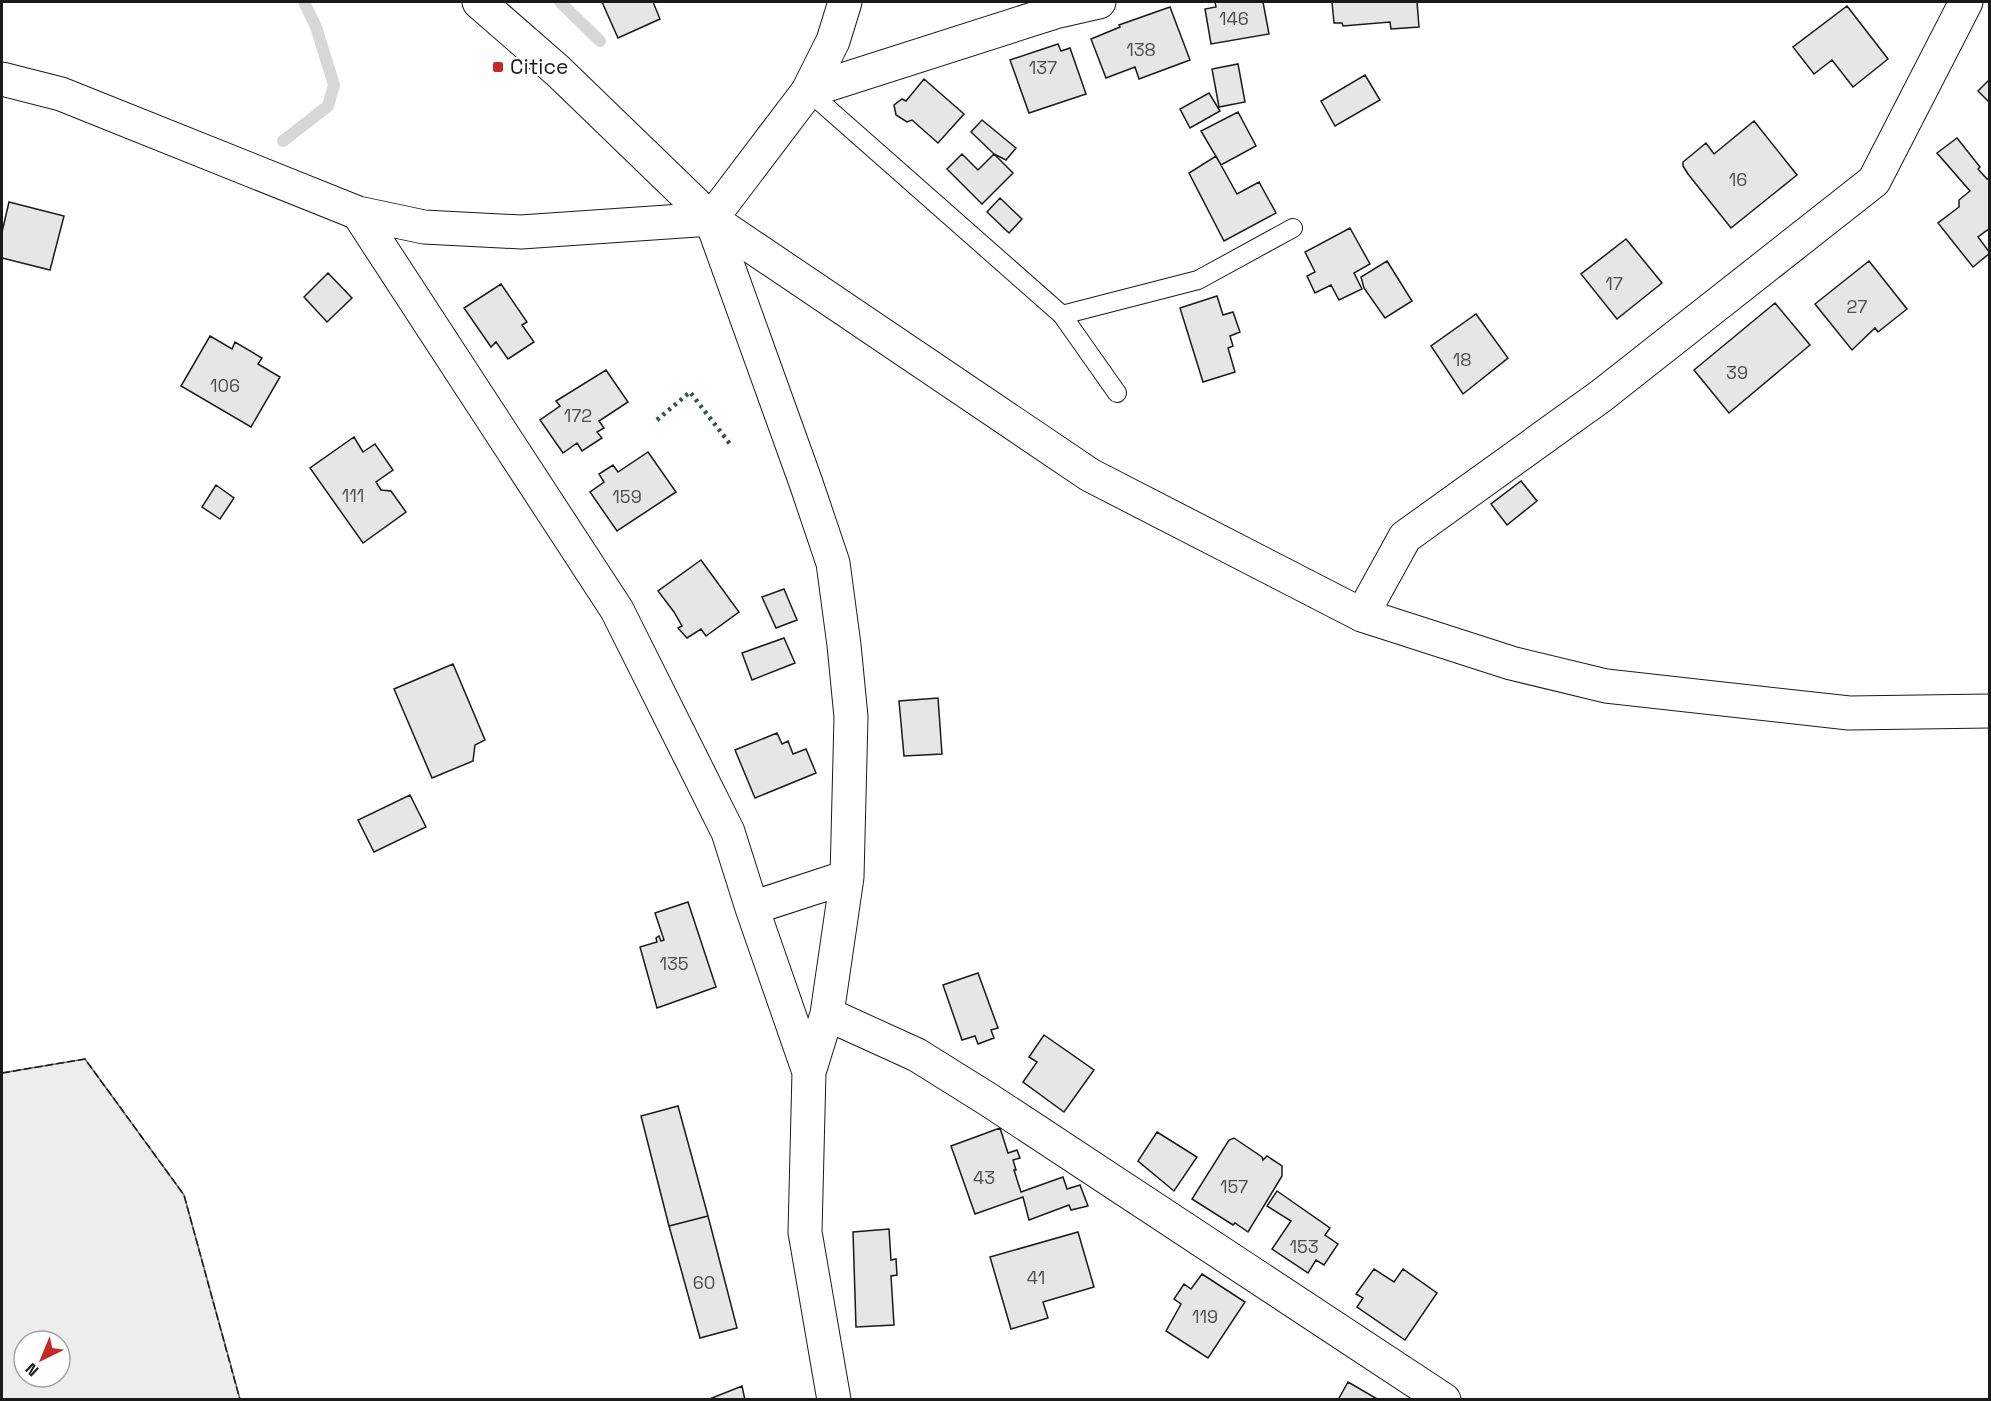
<svg xmlns="http://www.w3.org/2000/svg" width="1991" height="1401" font-family="'Space Grotesk',sans-serif">
  <style>
    .built { fill: #ededed; stroke: #6a6a6a; stroke-width: 1.5; fill-rule: evenodd }
    .lines { fill: none; stroke-linecap: round; stroke-linejoin: round }
    .stream { stroke: #d7d7d7; stroke-width: 12 }
    .building { fill: #e6e6e6; stroke: #1a1a1a; stroke-width: 1.5 }
    .lane-casing { stroke: #1a1a1a; stroke-width: 20 }
    .street-casing { stroke: #1a1a1a; stroke-width: 35 }
    .secondary-casing { stroke: #1a1a1a; stroke-width: 35 }
    .lane { stroke: #fff; stroke-width: 18 }
    .street { stroke: #fff; stroke-width: 33 }
    .secondary { stroke: #fff; stroke-width: 33 }
    .hedge { stroke: #2b5a34; stroke-width: 4.5; stroke-dasharray: 3 4.5; stroke-linecap: butt }
    .fence { stroke: #1a1a1a; stroke-width: 1.5; stroke-dasharray: 8 3; stroke-linecap: butt }
    .poi-dot { fill: #c62828; stroke: #fff; stroke-width: 2 }
    .labels { text-anchor: middle; stroke-width: 4.5; stroke-linejoin: round; paint-order: stroke }
    .number-label { font-size: 18px; fill: #4d4d4d }
    .poi-label { font-size: 21px; fill: #1a1a1a; stroke: #fff; text-anchor: start }
  </style>
  <rect width="100%" height="100%" fill="#fff"/>
  <path class="built" d="M85,1059L184,1195L240,1399H2V1073ZM24,1341H60V1377H24Z"/>
  <g class="lines">
    <path class="stream" d="M560,2L600,41
      M283,141L328,106L334,85L316,27L304,2"/>
  </g>
  <path class="building" d="M602,2H653L660,19L618,38Z
    M1215,2H1263L1269,34L1211,44L1205,9L1216,7Z
    M1332,2H1417L1419,27L1391,29L1390,22L1343,26L1342,23H1334Z
    M1847,6L1888,59L1853,87L1832,60L1814,74L1793,47Z
    M1170,7L1190,60L1139,79L1135,67L1106,78L1091,39L1120,27L1119,25Z
    M1058,44L1061,51L1070,48L1086,94L1029,113L1010,60Z
    M1238,64L1245,102L1219,107L1212,69Z
    M1365,75L1380,100L1335,126L1321,101Z
    M924,79L964,114L938,143L912,120L907,122L896,115L894,105L902,99L906,101Z
    M1990,79V103L1978,91Z
    M1209,93L1220,111L1190,128L1180,109Z
    M1238,112L1256,146L1221,165L1201,131Z
    M982,120L1016,148L1006,160L994,154L971,132Z
    M1754,121L1797,175L1731,228L1688,174L1683,166V162L1706,143L1714,154Z
    M1957,138L1980,167L1978,169L1987,179H1990V228L1978,237L1990,253L1973,267L1938,223L1959,207V200L1970,191L1937,153Z
    M962,154L978,170L994,154L1013,173L982,204L947,169Z
    M1216,156L1237,194L1259,182L1276,213L1224,241L1189,173Z
    M1000,198L1022,219L1009,233L987,212Z
    M9,202L64,216L50,270L2,258V232Z
    M1350,228L1370,264L1354,273L1362,289L1339,300L1331,285L1315,293L1307,276L1315,272L1305,252Z
    M1626,239L1662,283L1617,319L1581,274Z
    M1387,261L1412,301L1385,318L1364,288L1361,277Z
    M1869,261L1907,309L1878,332L1875,328L1852,350L1815,304Z
    M328,273L352,298L327,322L304,297Z
    M501,284L527,322L522,325L534,342L508,359L496,342L491,347L464,308Z
    M1217,296L1223,315L1233,312L1240,332L1230,336L1233,346L1228,348L1235,372L1203,382L1180,308Z
    M1775,303L1810,345L1729,413L1694,370Z
    M1476,314L1508,358L1463,394L1431,346Z
    M210,336L232,349L235,342L262,358L258,364L280,377L251,427L181,386Z
    M606,370L628,402L599,421L604,428L597,432L602,438L582,451L577,443L563,453L540,420L560,406L556,401Z
    M354,437L363,452L375,444L393,470L376,482L381,490L391,491L406,512L363,543L310,468Z
    M648,452L676,492L617,531L590,492L604,482L599,474L613,465L618,472Z
    M1521,481L1537,501L1507,525L1491,504Z
    M216,485L234,498L220,519L202,507Z
    M701,560L739,612L706,636L701,629L687,638L678,628L682,626L674,612L658,591Z
    M784,589L797,620L776,628L762,597Z
    M784,638L795,663L752,680L742,653Z
    M453,664L485,740L475,745L473,761L432,778L394,689Z
    M938,698L942,754L904,756L899,701Z
    M777,733L782,744L788,741L793,754L806,749L816,773L755,798L735,750Z
    M410,795L426,827L374,852L358,820Z
    M688,902L716,987L657,1008L640,947L657,942L656,938L659,936L661,941L664,940L655,913Z
    M978,973L998,1028L991,1030L994,1038L978,1044L975,1036L962,1040L943,985Z
    M1044,1035L1094,1070L1064,1112L1023,1082L1037,1062L1029,1057Z
    M678,1106L708,1216L669,1226L641,1116Z
    M1000,1128L1008,1153L1017,1150L1020,1158L1013,1160L1016,1170H1014L1021,1192L1063,1177L1067,1189L1080,1185L1088,1206L1071,1210L1069,1205L1029,1220L1023,1197L975,1214L951,1146Z
    M1157,1132L1197,1157L1174,1191L1138,1161Z
    M1234,1138L1262,1157L1263,1160L1267,1156L1282,1166V1176L1248,1232L1235,1223L1233,1225L1192,1199L1229,1140Z
    M1277,1191L1330,1228L1325,1235L1338,1244L1324,1265L1316,1260L1308,1273L1272,1249L1291,1221L1267,1206Z
    M708,1216L737,1328L700,1338L669,1226Z
    M889,1229L891,1260L896,1259L897,1275L891,1276L894,1325L856,1327L853,1232Z
    M1078,1232L1094,1287L1043,1302L1048,1318L1011,1329L990,1257Z
    M1374,1269L1394,1282L1403,1269L1437,1293L1405,1340L1357,1307L1363,1298L1356,1294Z
    M1202,1274L1245,1302L1208,1358L1166,1331L1181,1304L1174,1299L1184,1284L1191,1289Z
    M1348,1382L1379,1400H1338Z
    M742,1386L745,1400H707Z"/>
  <g class="lines">
    <defs>
      <path id="lane" d="M808,91L1062,315L1117,393
        M1062,315L1198,280L1293,228"/>
      <path id="street" d="M2,79L61,94L358,213L424,227L521,232L711,219L806,483L833,563L844,645L851,717L847,877L827,1014L809,1072L805,1232L834,1400
        M808,91L1055,12L1099,2
        M358,213L617,610L728,832L752,908L809,1072
        M1362,615L1405,537L1601,396L1874,181L1966,2
        M752,908L847,877
        M827,1014L917,1055L989,1100L1444,1400"/>
      <path id="secondary" d="M479,2L558,71L711,219L1090,475L1362,615L1511,663L1606,686L1849,713L1990,711
        M711,219L808,91L833,41L845,2"/>
    </defs>
    <use href="#lane" class="lane-casing"/>
    <use href="#street" class="street-casing"/>
    <use href="#secondary" class="secondary-casing"/>
    <use href="#lane" class="lane"/>
    <use href="#street" class="street"/>
    <use href="#secondary" class="secondary"/>
    <path class="hedge" d="M657,420L690,392L730,444"/>
    <path class="fence" d="M2,1073L85,1059L184,1195L240,1400"/>
  </g>
  <rect class="poi-dot" x="492" y="61" width="12" height="12" rx="3"/>
  <g class="labels">
    <g class="number-label">
      <text x="1234" y="25">146</text>
      <text x="1141" y="56">138</text>
      <text x="1043" y="74">137</text>
      <text x="1738" y="186">16</text>
      <text x="1614" y="290">17</text>
      <text x="1857" y="313">27</text>
      <text x="1462" y="366">18</text>
      <text x="1737" y="379">39</text>
      <text x="225" y="392">106</text>
      <text x="578" y="422">172</text>
      <text x="353" y="502">111</text>
      <text x="627" y="503">159</text>
      <text x="674" y="970">135</text>
      <text x="984" y="1184">43</text>
      <text x="1234" y="1193">157</text>
      <text x="1304" y="1253">153</text>
      <text x="1036" y="1284">41</text>
      <text x="704" y="1289">60</text>
      <text x="1205" y="1323">119</text>
    </g>
    <g class="poi-label">
      <text x="510" y="74">Citice</text>
    </g>
  </g>
  <rect width="1991" height="1401" fill="none" stroke="#1a1a1a" stroke-width="6"/>
  <g transform="translate(42 1359) rotate(223)"><circle r="28" fill="#ffffff" stroke="#a3a3a3" stroke-width="1.5"/>
  <path d="M0-4.5L10 22L0 15L-10 22Z" fill="#c62828"/>
  <text y="-9" font-size="16" font-weight="bold" text-anchor="middle" fill="#1a1a1a">N</text>
  </g>
</svg>
